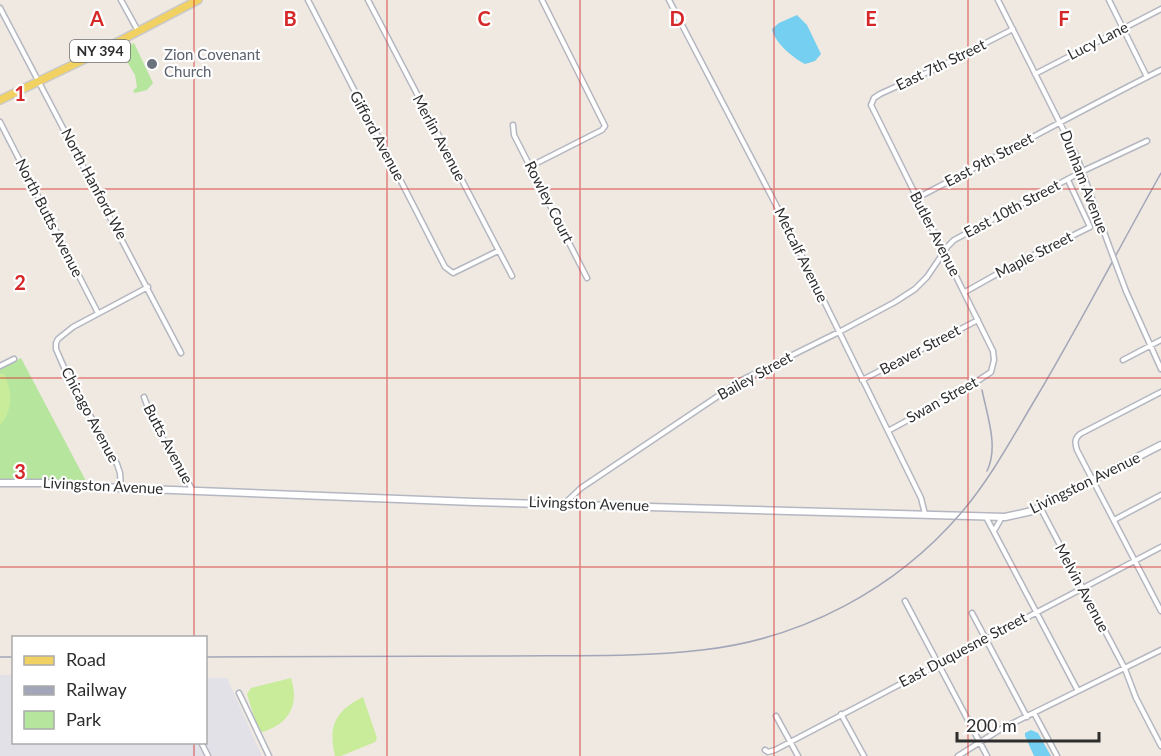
<svg xmlns="http://www.w3.org/2000/svg" width="1161" height="756" font-family="Lato,sans-serif">
  <style>
    .industrial { fill: #e3e1e8 }
    .green { fill: #b6e59e }
    .pitch { fill: #c9ec9a }
    .water { fill: #75cff0 }
    .lines { fill: none; stroke-linecap: round; stroke-linejoin: round }
    .street-casing { stroke: #b4b7c1; stroke-width: 7 }
    .secondary-casing { stroke: #b4b7c1; stroke-width: 9 }
    .primary-casing { stroke: #c9c9c9; stroke-width: 10 }
    .street { stroke: #fff; stroke-width: 4 }
    .secondary { stroke: #fff; stroke-width: 6 }
    .primary { stroke: #f2d163; stroke-width: 7 }
    .rail { stroke: #a3a6b8; stroke-width: 1.5 }
    .street-bridge-casing { stroke: #b4b7c1; stroke-width: 7; stroke-linecap: butt }
    .street-bridge { stroke: #fff; stroke-width: 4 }
    .grid { fill: none; stroke: #d62828; stroke-width: 1.5; stroke-opacity: 0.55 }
    .worship-dot { fill: #6b7280; stroke: #fff; stroke-width: 2 }
    .labels { text-anchor: middle; stroke-width: 4.5; stroke-linejoin: round; paint-order: stroke }
    .shield { fill: #fff; stroke: #6d6d6d; stroke-width: 1.5 }
    .shield-label { font-size: 14px; font-weight: bold; fill: #2e2e2e }
    .street-label { font-size: 15px; fill: #2e2e2e; stroke: #fff }
    .worship-label { font-size: 15px; fill: #5b616d; stroke: #fff; text-anchor: start }
    .grid-label { font-size: 20px; text-anchor: middle; font-weight: bold; fill: #d62828; stroke: #fff; stroke-width: 4.5; stroke-linejoin: round; paint-order: stroke }
  </style>
  <rect width="100%" height="100%" fill="#efe9e1"/>
  <path class="industrial" d="M0,675H13L14,742H206V678H227L262,756H0Z"/>
  <path class="green" d="M134,43L153,83L147,90L135,93L133,91L137,87L135,75L123,55L116,57L112,55Z
    M21,358L87,483L0,480V369Z"/>
  <path class="pitch" d="M0,374H4C13,392 13,410 0,425Z
    M291,678C300,707 288,725 259,733L247,694L251,688Z
    M363,697L377,738L375,742L341,756H335C328,726 335,711 363,697Z"/>
  <path class="water" d="M797,15L807,25L821,54L815,61L805,64C793,58 774,42 772,29L779,23Z
    M1031,730L1038,733L1051,756H1034L1025,736V733Z"/>
  <g class="lines">
    <defs>
      <path id="street" d="M121,0L138,31
        M308,0L445,267L453,273L498,251
        M368,0L512,276
        M669,0L787,226L921,498L925,514
        M998,0L1077,157L1108,243
        M1109,0L1147,77
        M0,8L181,353
        M1035,74L1161,9
        M0,122L98,313
        M513,125L514,135L587,278
        M531,166L602,130L605,126L542,0
        M917,198C999,156 1079,111 1161,70
        M1126,291L1161,369
        M965,292L1013,265L1090,227L1068,180
        M1123,360L1161,340
        M0,366L14,359
        M862,380L978,320
        M1161,392L1080,434C1074,439 1075,443 1077,450L1161,611
        M144,397L153,421L193,491
        M888,431L970,386L991,372L994,360L993,351L871,105L874,98L880,94L937,68L1013,29
        M121,488L120,473L117,464L66,372L56,349V343L58,339L73,327L148,287
        M564,504L581,488L742,380L839,332L895,302L915,289L927,277L948,246L954,240L1083,171L1147,141
        M1040,507L1125,669L1136,698L1161,746
        M986,517L1078,691
        M1114,520L1161,495
        M994,531L1002,517
        M905,601L987,756
        M972,613L1027,717
        M239,693L269,756
        M1034,713L1057,756
        M841,714L864,756
        M776,716L798,756
        M201,742L208,756
        M765,750L768,752L775,750L1161,547
        M958,756L1001,729L1161,650"/>
      <path id="secondary" d="M0,483H45L121,488L474,502L1005,517L1032,511L1161,445"/>
      <path id="primary" d="M0,100L89,57L198,0"/>
    </defs>
    <use href="#street" class="street-casing"/>
    <use href="#secondary" class="secondary-casing"/>
    <use href="#primary" class="primary-casing"/>
    <use href="#street" class="street"/>
    <use href="#secondary" class="secondary"/>
    <use href="#primary" class="primary"/>
    <path class="rail" d="M982,390C987,415 999,447 987,471
      M0,657H14
      M206,657C303,657 401,657 499,656C566,655 635,658 702,650C802,639 896,589 961,513C991,478 1012,438 1036,398C1080,324 1119,248 1161,173"/>
    <defs>
      <path id="street-bridge" d="M1108,243L1126,291"/>
    </defs>
    <use href="#street-bridge" class="street-bridge-casing"/>
    <use href="#street-bridge" class="street-bridge"/>
  </g>
  <path class="grid" d="M194,0V638M387,0V756M580,0V756M774,0V756M968,0V756M0,189H1161M0,378H1161M0,567H1161M194,742V756"/>
  <circle class="worship-dot" cx="152" cy="64" r="6"/>
  <g class="labels">
    <rect class="shield" x="70" y="40" width="60" height="22" rx="4.5"/>
    <g class="shield-label">
      <text x="100" y="56">NY 394</text>
    </g>
    <g class="street-label">
      <text transform="translate(1098 41) rotate(-27)" y="5">Lucy Lane</text>
      <text transform="translate(941 65) rotate(-26)" y="5">East 7th Street</text>
      <text transform="translate(377 136) rotate(62)" y="5">Gifford Avenue</text>
      <text transform="translate(439 138) rotate(62)" y="5">Merlin Avenue</text>
      <text transform="translate(989 160) rotate(-28)" y="5">East 9th Street</text>
      <text transform="translate(1084 182) rotate(69)" y="5">Dunham Avenue</text>
      <text transform="translate(94 184) rotate(62)" y="5">North Hanford We</text>
      <text transform="translate(549 202) rotate(63)" y="5">Rowley Court</text>
      <text transform="translate(1012 209) rotate(-28)" y="5">East 10th Street</text>
      <text transform="translate(49 218) rotate(63)" y="5">North Butts Avenue</text>
      <text transform="translate(935 234) rotate(63)" y="5">Butler Avenue</text>
      <text transform="translate(801 255) rotate(64)" y="5">Metcalf Avenue</text>
      <text transform="translate(1034 255) rotate(-27)" y="5">Maple Street</text>
      <text transform="translate(920 350) rotate(-28)" y="5">Beaver Street</text>
      <text transform="translate(755 376) rotate(-29)" y="5">Bailey Street</text>
      <text transform="translate(942 400) rotate(-29)" y="5">Swan Street</text>
      <text transform="translate(90 415) rotate(62)" y="5">Chicago Avenue</text>
      <text transform="translate(168 444) rotate(62)" y="5">Butts Avenue</text>
      <text transform="translate(1085 483) rotate(-26)" y="5">Livingston Avenue</text>
      <text transform="translate(103 486) rotate(3)" y="5">Livingston Avenue</text>
      <text transform="translate(589 504) rotate(2)" y="5">Livingston Avenue</text>
      <text transform="translate(1082 588) rotate(62)" y="5">Melvin Avenue</text>
      <text transform="translate(963 650) rotate(-28)" y="5">East Duquesne Street</text>
    </g>
    <g class="worship-label">
      <text x="164" y="60">Zion Covenant<tspan x="164" dy="17">Church</tspan></text>
    </g>
  </g>
  <g class="grid-label">
    <text x="97" y="26">A</text>
    <text x="290" y="26">B</text>
    <text x="484" y="26">C</text>
    <text x="677" y="26">D</text>
    <text x="871" y="26">E</text>
    <text x="1064" y="26">F</text>
    <text x="20" y="101">1</text>
    <text x="20" y="290">2</text>
    <text x="20" y="479">3</text>
  </g>
  <rect x="12" y="636" width="195" height="108" fill="#ffffff" stroke="#ababab" stroke-width="1.5"/>
  <rect x="24" y="656" width="30" height="9" fill="#f2d163" stroke="#ababab" stroke-width="1.5"/>
  <text x="66" y="666" font-size="18" fill="#2e2e2e">Road</text>
  <rect x="24" y="686" width="30" height="9" fill="#a3a6b8" stroke="#ababab" stroke-width="1.5"/>
  <text x="66" y="696" font-size="18" fill="#2e2e2e">Railway</text>
  <rect x="24" y="711" width="30" height="18" fill="#b6e59e" stroke="#ababab" stroke-width="1.5"/>
  <text x="66" y="726" font-size="18" fill="#2e2e2e">Park</text>
  <path d="M957 732v9h142v-9" fill="none" stroke="#2e2e2e" stroke-width="3"/>
  <text x="966" y="732" font-size="18" fill="#2e2e2e" stroke="#ffffff" stroke-width="4.5" paint-order="stroke">200 m</text>
</svg>
